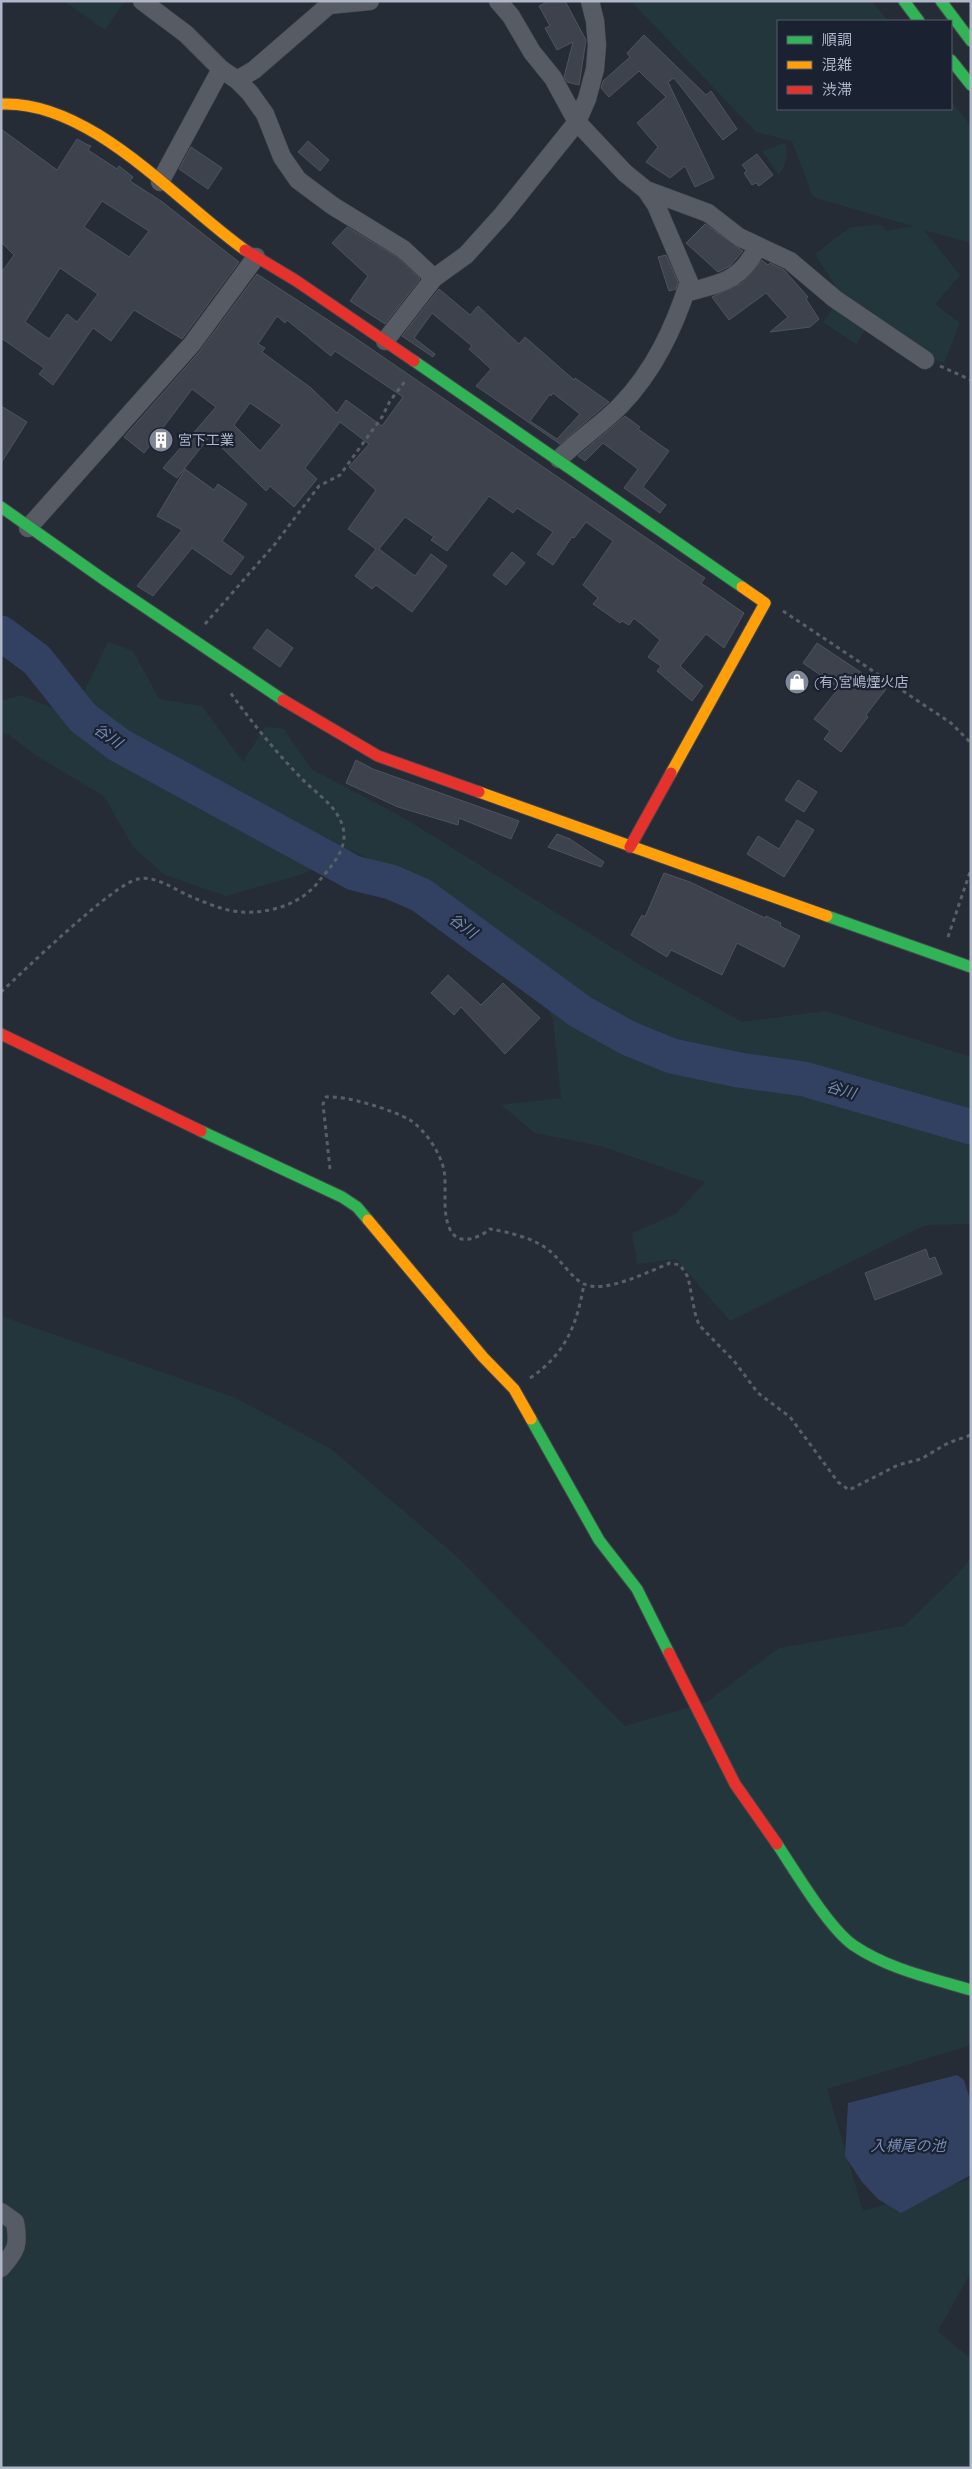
<svg xmlns="http://www.w3.org/2000/svg" width="972" height="2469" font-family="Quicksand,'Noto Sans JP',sans-serif">
  <style>
    .green { fill: #23363c }
    .water { fill: #324161 }
    .lines { fill: none; stroke-linecap: round; stroke-linejoin: round }
    .river { stroke: #324161; stroke-width: 35 }
    .building { fill: #3e424c; stroke: #4e545e; fill-rule: evenodd }
    .street-casing { stroke: #43474f; stroke-width: 19 }
    .fast-casing { stroke: #43474f; stroke-width: 13 }
    .slow-casing { stroke: #43474f; stroke-width: 13 }
    .jam-casing { stroke: #43474f; stroke-width: 13 }
    .path { stroke: #5a5f67; stroke-width: 3; stroke-dasharray: 4 4; stroke-linecap: butt }
    .street { stroke: #565b64; stroke-width: 18 }
    .fast { stroke: #30b455; stroke-width: 11 }
    .slow { stroke: #ff9f0a; stroke-width: 11 }
    .jam { stroke: #e5322d; stroke-width: 11 }
    .labels { text-anchor: middle; stroke-width: 4.5; stroke-linejoin: round; paint-order: stroke }
    .poi-label { font-size: 14px; fill: #afb7c8; stroke: #1a2131; text-anchor: start }
    .water-label { font-size: 15px; font-style: italic; fill: #758ab2; stroke: #1a2131 }
  </style>
  <rect width="100%" height="100%" fill="#262c36"/>
  <path class="green" d="M64,1H125L105,30Z
    M631,1H872L888,21H778V109H951V101L971,126V243L924,230L960,275L935,304L960,323L944,363L927,356L830,289L835,285L815,254L850,227L881,225L886,231L912,226L813,197L792,141L756,132Z
    M785,143C789,155 786,164 779,175L762,151Z
    M835,305L867,327L856,344L823,322Z
    M108,642L133,651L159,699L202,706L243,762L265,727L284,729L311,769L404,818L642,966L742,1022L826,1011L971,1057V1224L926,1225L730,1321L676,1259L637,1264L632,1233L676,1214L705,1182L601,1146L535,1133L501,1105L561,1098L553,1019L526,954L455,901L351,850L303,874L226,896L165,875L133,847L104,796L35,755L8,734L1,733V701L21,695L59,711L82,696Z
    M1,1316L236,1398L331,1449L455,1555L625,1726L707,1702L779,1648L904,1626L955,1577L971,1558V2045L827,2089L863,2211L971,2179V2272L938,2331L971,2359V2468H1Z"/>
  <path class="water" d="M957,2075L964,2080L971,2103V2175L901,2213L878,2199L862,2182L845,2156L848,2103Z"/>
  <g class="lines">
    <path class="river" d="M1,633L37,660L83,718L119,745L354,873L391,882L421,895L581,1012L628,1038L672,1056L739,1070L804,1079L971,1127"/>
  </g>
  <path class="building" d="M549,1H565L586,40L579,85L567,82L564,77L573,42L557,50L545,28L550,26L539,6Z
    M644,35L706,95L711,91L737,129L723,140L674,78L668,82L714,178L695,187L685,166L670,178L646,162L658,147L637,123L666,97L639,71L609,97L601,88L603,81L630,57L627,53Z
    M1,129L57,170L77,139L86,144L91,146L88,150L117,169L119,166L133,177L130,181L161,201L239,262L182,339L134,310L111,341L93,328L53,385L39,374L44,368L1,338V273L14,255L1,242ZM102,201L149,231L129,257L84,227ZM60,268L98,294L77,322L67,314L49,339L25,322Z
    M308,141L329,160L320,171L298,152Z
    M191,147L222,168L208,189L179,169Z
    M757,154L773,175L759,186L756,183L752,185L744,173L747,171L742,165Z
    M705,224L743,251L730,266L718,272L686,243Z
    M347,227L397,257L420,279L385,324L350,301L368,276L332,243Z
    M666,255L678,282L676,289L669,291L658,257Z
    M762,260L768,265L770,263L784,270L808,297L806,299L819,319L810,327L770,332L788,317L766,293L729,320L712,297L742,283Z
    M257,274L351,335L699,574L705,578L701,583L744,613L724,648L706,634L680,666L703,686L692,701L657,671L661,666L648,657L660,640L634,618L629,625L622,621L620,623L593,604L598,598L583,585L613,541L586,522L574,538L572,537L553,565L537,554L553,532L517,508L513,513L489,496L447,551L431,540L434,537L405,517L379,549L415,576L431,554L447,566L412,612L376,585L372,589L355,576L376,549L348,529L376,490L349,467L369,444L340,422L305,468L317,479L294,507L270,486L266,491L210,436L177,478L163,468L216,407L192,389L144,453L124,437L200,351ZM277,316L285,323L287,320L331,356L335,351L403,397L382,426L346,400L337,413L311,388L262,352L265,348L258,344ZM250,403L282,425L260,451L234,425Z
    M439,289L470,315L478,306L519,344L525,337L574,380L575,378L609,402L560,444L476,386L491,369L469,349L472,346L432,313L414,338L435,354L433,357L402,336ZM553,393L580,414L557,439L530,421L550,394L551,396Z
    M1,406L27,422L1,463Z
    M625,416L640,427L638,429L669,451L643,487L666,505L660,513L624,488L638,469L603,443L585,461L578,456Z
    M185,469L214,490L218,484L247,504L222,541L244,557L231,575L192,548L153,596L137,586L182,530L157,516Z
    M512,552L525,563L506,585L493,575Z
    M267,629L293,648L280,667L253,648Z
    M817,643L886,689L866,715L868,717L841,752L824,739L830,731L814,719L839,688L803,663Z
    M796,669L808,678L798,694L785,685Z
    M356,760L373,769L519,821L511,839L459,818L458,825L398,807L346,783Z
    M798,780L817,792L804,812L785,800Z
    M797,820L814,830L784,877L747,854L758,836L779,849Z
    M557,834L570,839L604,862L601,867L548,847Z
    M664,873L690,882L765,918L766,916L781,923L780,926L800,936L784,967L737,943L722,975L671,950L667,957L631,935L642,915L645,917Z
    M448,975L481,1005L503,983L540,1018L505,1054L461,1007L454,1015L431,993Z
    M926,1249L929,1259L935,1257L942,1274L875,1300L865,1273Z"/>
  <g class="lines">
    <defs>
      <path id="street" d="M142,1L186,34L221,69L237,80L250,93L265,114L282,157L298,180L333,206L403,249L434,278
        M498,1L511,16L532,52L553,78L577,122L625,173L646,190L656,205L689,282C674,328 654,371 620,406C601,425 578,440 559,459
        M237,80L254,70L329,5L370,1
        M160,182L221,69
        M646,190L708,213L739,237L790,261L835,299L925,360
        M685,293C721,283 740,282 758,246
        M385,341L434,278L466,255L503,214L577,122L587,99L595,69L597,45L595,21L590,1
        M28,528L192,344L256,257
        M1,2212L15,2222C19,2245 17,2250 1,2268"/>
      <path id="fast" d="M904,1L919,21
        M941,1L971,41
        M951,60L971,85
        M414,361L742,587
        M1,507L106,581L283,700
        M827,916L971,967
        M201,1131L342,1197L357,1207L368,1220
        M531,1419L599,1540L637,1589L669,1653
        M777,1844C795,1871 828,1927 853,1945C888,1969 931,1978 971,1990"/>
      <path id="slow" d="M1,104C91,100 176,201 245,250
        M671,773L765,603L742,587
        M479,792L827,916
        M368,1220L483,1357L514,1389L531,1419"/>
      <path id="jam" d="M245,250L295,280L414,361
        M283,700L378,756L479,792
        M630,847L671,773
        M1,1034L201,1131
        M669,1653L735,1784L777,1844"/>
    </defs>
    <use href="#street" class="street-casing"/>
    <use href="#fast" class="fast-casing"/>
    <use href="#slow" class="slow-casing"/>
    <use href="#jam" class="jam-casing"/>
    <path class="path" d="M940,366L971,380
      M783,611L951,723L971,743
      M205,624L275,544L319,486L340,475L382,417L390,401L406,380
      M948,937L971,869
      M1,992C25,970 113,884 138,879C157,875 176,891 194,898C209,904 225,911 241,912C269,914 302,904 319,881C329,869 345,852 344,835C344,827 340,818 335,811C326,799 313,790 302,779C276,752 252,723 230,692
      M330,1169L323,1104L326,1097C345,1095 393,1110 410,1120C425,1130 440,1152 444,1170C447,1188 442,1210 449,1227C456,1247 478,1239 490,1229C509,1232 537,1239 551,1252C560,1260 574,1280 584,1284C605,1294 650,1271 670,1263L680,1265L688,1277L695,1313L699,1325L734,1361L758,1393L790,1417L838,1482L849,1490L898,1465L921,1459L948,1443L971,1435
      M530,1378C566,1354 577,1324 584,1284"/>
    <use href="#street" class="street"/>
    <use href="#fast" class="fast"/>
    <use href="#slow" class="slow"/>
    <use href="#jam" class="jam"/>
  </g>
  <defs>
    <symbol id="building-disc" viewBox="-11 -11 22 22"><circle r="9.5" fill="#7f8695" stroke="#1a2131"/><path d="M-4-6H4V6H1V3H-1V6H-4ZM-2.5-4.3h1.7v1.8h-1.7ZM.8-4.3h1.7v1.8H.8ZM-2.5-1h1.7V.8h-1.7ZM.8-1h1.7V.8H.8Z" fill="#fff"/></symbol>
    <symbol id="shop-disc" viewBox="-11 -11 22 22"><circle r="9.5" fill="#7f8695" stroke="#1a2131"/><path d="M-5-2.5h2.3a2.7 3.5 0 0 1 5.4 0H5L5.5 6h-11ZM-1.5-2.5h3a1.5 2.3 0 0 0-3 0Z" fill="#fff"/></symbol>
  </defs>
  <g fill-rule="evenodd">
    <use href="#building-disc" x="147" y="426" width="28" height="28"/>
    <use href="#shop-disc" x="783" y="668" width="28" height="28"/>
  </g>
  <g class="labels">
    <g class="poi-label">
      <text x="178" y="445">宮下工業</text>
      <text x="814" y="687">(有)宮嶋煙火店</text>
    </g>
    <g class="water-label">
      <text transform="translate(108 736) rotate(35)" y="5">谷川</text>
      <text transform="translate(463 926) rotate(36)" y="5">谷川</text>
      <text transform="translate(841 1090) rotate(16)" y="5">谷川</text>
      <text x="908" y="2151">入横尾の池</text>
    </g>
  </g>
  <rect width="972" height="2469" fill="none" stroke="#afb7c8" stroke-width="5"/>
  <rect x="777" y="20" width="175" height="90" fill="#1a2131" stroke="#565d6d"/>
  <rect x="787" y="36" width="25" height="8" fill="#30b455" stroke="#565d6d"/>
  <text x="822" y="45" font-size="15" fill="#afb7c8">順調</text>
  <rect x="787" y="61" width="25" height="8" fill="#ff9f0a" stroke="#565d6d"/>
  <text x="822" y="70" font-size="15" fill="#afb7c8">混雑</text>
  <rect x="787" y="86" width="25" height="8" fill="#e5322d" stroke="#565d6d"/>
  <text x="822" y="95" font-size="15" fill="#afb7c8">渋滞</text>
</svg>
